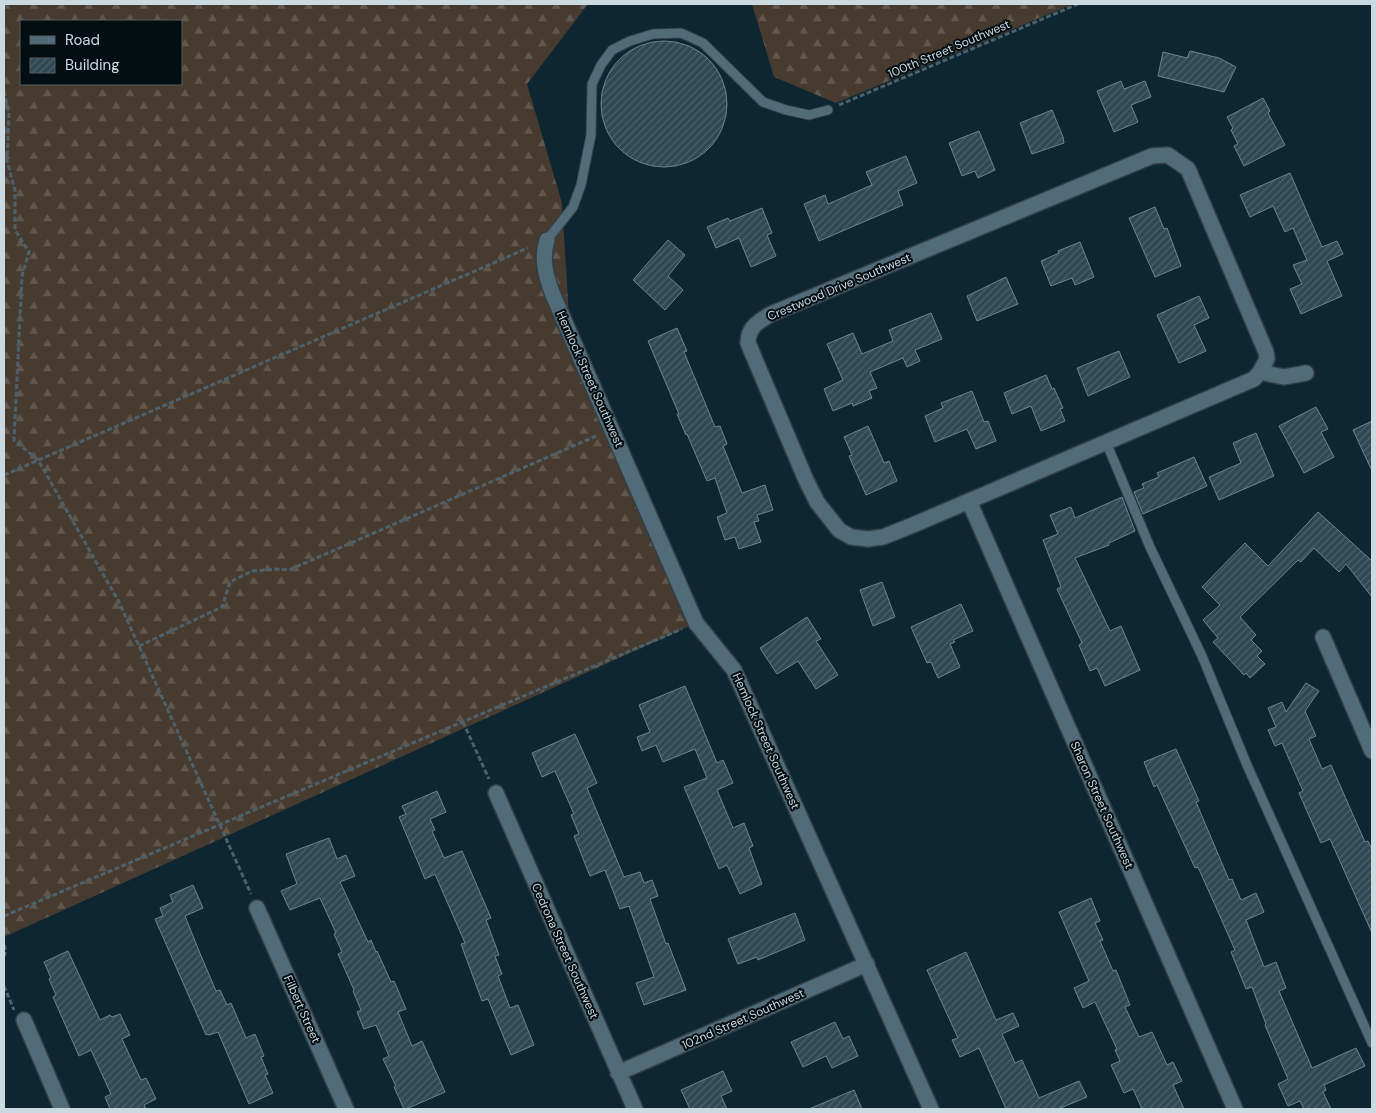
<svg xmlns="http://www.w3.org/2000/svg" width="1376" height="1113" font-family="'DM Sans',sans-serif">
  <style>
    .forest { fill: url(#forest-firs); fill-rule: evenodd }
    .building { fill: url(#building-hatch); stroke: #6b8693 }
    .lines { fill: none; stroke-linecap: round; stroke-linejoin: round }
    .lane-casing { stroke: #313f48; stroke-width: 11 }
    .street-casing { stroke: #313f48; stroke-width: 18 }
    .path { stroke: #4c616b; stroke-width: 3; stroke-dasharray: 5 2.5; stroke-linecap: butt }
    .lane { stroke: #516b78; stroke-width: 9 }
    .street { stroke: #516b78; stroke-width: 15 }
    .labels { text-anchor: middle; stroke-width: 4; stroke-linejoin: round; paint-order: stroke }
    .street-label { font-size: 12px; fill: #cbd9e1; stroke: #040e12 }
  </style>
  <defs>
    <pattern id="forest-firs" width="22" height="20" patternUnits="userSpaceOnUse" patternTransform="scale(1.25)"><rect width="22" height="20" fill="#473b2f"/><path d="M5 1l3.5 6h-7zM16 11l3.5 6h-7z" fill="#60574d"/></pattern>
    <pattern id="building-hatch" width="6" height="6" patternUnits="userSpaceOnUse" patternTransform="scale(1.25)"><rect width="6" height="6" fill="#2f4853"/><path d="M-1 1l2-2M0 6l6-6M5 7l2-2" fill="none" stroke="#4c626b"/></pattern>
  </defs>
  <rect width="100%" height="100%" fill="#0d2631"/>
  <path class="forest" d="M4,4H588L527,84L562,203L570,333L696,623L4,937ZM21,21H181V84H21Z
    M752,4H1073L836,103L774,77Z"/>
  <path class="building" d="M601 104a63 63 0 1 1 126 0a63 63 0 1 1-126 0Z
    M1190,51L1219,58L1236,67L1224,92L1158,76L1163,52L1187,58Z
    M1121,81L1124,89L1145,81L1151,97L1131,105L1138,122L1114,132L1097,91Z
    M1263,98L1270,111L1268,113L1285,145L1244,166L1234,146L1238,144L1231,130L1233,128L1227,117Z
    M1052,110L1063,137L1064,143L1032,154L1020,123Z
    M979,131L995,170L978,178L975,171L962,176L949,143Z
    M906,156L917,183L898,191L903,205L819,241L804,204L825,195L828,204L872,185L866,172Z
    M1290,173L1322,247L1337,241L1343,254L1327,261L1342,296L1301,314L1290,289L1302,284L1293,265L1307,260L1293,228L1285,232L1273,206L1250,217L1240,195Z
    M1155,207L1164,229L1167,228L1181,266L1155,277L1129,218Z
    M762,208L772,233L767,235L776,256L751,267L739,238L716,248L707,227L728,218L730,221Z
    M668,240L685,255L668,276L683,290L665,310L633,280Z
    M1080,242L1094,277L1075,285L1072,278L1051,286L1041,261L1059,253L1058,251Z
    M1006,277L1018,304L977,321L967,296Z
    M1199,296L1209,318L1194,325L1206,351L1179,363L1157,315Z
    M931,313L942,339L915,350L920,361L907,367L903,358L870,372L877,388L869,391L872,398L853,406L852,403L833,411L824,389L843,380L827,344L853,333L862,354L893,341L889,330Z
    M677,328L687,351L684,352L715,427L720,426L727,444L723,446L742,493L765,485L773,510L757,515L759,521L754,522L761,542L739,549L735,537L725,540L717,517L727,513L715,478L707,481L687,434L686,435L677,414H679L648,341Z
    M1119,351L1130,377L1088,396L1077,368Z
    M1046,375L1052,389L1054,388L1063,408L1060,409L1065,421L1041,431L1031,406L1012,414L1004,393Z
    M972,391L984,422L988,421L996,441L976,449L967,429L935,442L925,416L943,408L941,403Z
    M1316,407L1328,429L1321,432L1334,457L1304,473L1279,426Z
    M1372,421V471L1353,430Z
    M868,426L884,463L889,461L897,481L866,495L849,456L852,455L844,437Z
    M1256,433L1274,476L1219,500L1209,477L1241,463L1233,443Z
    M1194,457L1207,486L1143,514L1134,492L1144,488L1142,484L1159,477L1157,473Z
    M1122,497L1135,531L1109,543V545L1075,558L1110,631L1121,626L1140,670L1105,686L1097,668L1090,671L1079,645L1082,643L1057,589L1061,587L1043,540L1058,534L1050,515L1071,507L1075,518Z
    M1318,512L1372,561V597L1346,564L1339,572L1314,548L1301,562L1298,560L1240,617L1256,635L1251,640L1262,651L1257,656L1265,664L1250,678L1246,673L1244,675L1213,642L1218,638L1203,620L1220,605L1202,587L1245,543L1268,566Z
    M882,582L895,617L873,626L860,590Z
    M961,604L973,631L953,640L955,642L950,644L960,667L938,678L931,662L927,663L911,627Z
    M807,617L821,639L816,641L838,675L816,689L798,661L777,674L760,648Z
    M1306,683L1319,691L1305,711L1316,736L1309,739L1322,769L1331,765L1365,842L1368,841L1372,849V933L1330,839L1321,843L1299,793L1303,791L1282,743L1275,746L1268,730L1276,727L1268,708L1282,702L1286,712Z
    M685,686L717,763L723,760L733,783L717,790L733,828L744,823L753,846L749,848L762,884L740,894L727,865L719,869L684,787L707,778L695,749L663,762L656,745L642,751L637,737L650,732L639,705Z
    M575,734L597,783L587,788L624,877L640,872L644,883L652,880L658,896L650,899L666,944L668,943L686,990L644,1005L636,983L654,977L629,906L620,909L605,870L590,876L574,836L579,834L571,815L574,814L555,771L542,777L532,753Z
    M1176,749L1199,801L1196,802L1229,880L1232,879L1241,900L1256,893L1264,912L1246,920L1264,967L1276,962L1286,988L1279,991L1312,1068L1356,1048L1365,1066L1324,1085L1326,1090L1323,1092L1331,1109H1304L1300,1101L1288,1106L1278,1084L1288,1079L1265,1025L1266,1024L1252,987L1246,989L1231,952L1235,950L1198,867L1195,868L1157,785L1154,787L1144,762Z
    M437,791L446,812L430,819L435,830L432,831L444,858L462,851L491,918L486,920L499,955L495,956L502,974L498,976L510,1008L518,1005L534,1045L511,1055L488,999L482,1001L461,944L465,943L435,874L425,879L399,817L406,814L402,806Z
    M329,838L337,859L346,855L355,876L340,882L368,942L371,940L376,952L377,951L391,982L394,981L406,1009L398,1012L412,1046L422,1041L445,1092L406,1109H404L394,1087L396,1086L383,1059L389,1056L376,1025L364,1029L357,1012L361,1010L353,991L354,990L338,954L342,952L334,934L336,933L320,898L290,910L281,891L297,884L286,854Z
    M193,885L203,908L185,916L199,951L216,991L220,990L227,1005L231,1003L246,1038L255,1034L264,1056L261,1057L268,1074L265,1075L273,1093L249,1104L218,1032L209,1035L208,1034L206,1035L155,919L163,916L160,908L173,902L170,895Z
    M1091,898L1100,921L1095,923L1103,940L1100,941L1113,971L1116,970L1130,1005L1125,1007L1139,1037L1152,1032L1167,1065L1173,1062L1182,1081L1173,1085L1184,1109H1142L1133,1089L1124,1093L1111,1065L1120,1061L1115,1050L1117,1049L1095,1002L1083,1008L1074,988L1089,981L1059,912Z
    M795,913L805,940L758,960L757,957L738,964L728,939Z
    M68,951L100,1020L110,1015L112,1017L120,1014L130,1035L122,1039L141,1080L146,1078L156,1099L144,1105L146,1109H110L105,1097L111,1094L91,1050L79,1056L53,997L56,995L49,979L51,978L44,962Z
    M966,952L996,1020L1013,1013L1019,1026L1002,1034L1015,1063L1022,1060L1039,1098L1079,1081L1087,1097L1058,1109H1006L979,1048L960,1057L952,1040L958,1038L927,970Z
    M835,1022L843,1039L849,1036L858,1056L832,1068L826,1056L803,1067L791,1042Z
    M723,1071L732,1091L721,1096L727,1109H690L681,1090Z
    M854,1090L862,1109H809Z"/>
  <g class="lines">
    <defs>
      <path id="lane" d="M547,240L573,207L581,185L591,135L592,84L601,65L612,50L630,41L653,34L681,33L703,43L763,102L786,110L809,115L828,110
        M1106,442L1150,547L1202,656L1247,765L1372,1043"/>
      <path id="street" d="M547,240C541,259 546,277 553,295L696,623L734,670L931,1109
        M1260,372L1267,359L1266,352L1188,169L1168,155L1152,156L771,314C759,321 748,327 748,343L806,480L817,502L839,530L851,537L868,539L883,537L913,525L1254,379L1260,372L1284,377L1306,373
        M969,501L1235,1109
        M1323,637L1372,751
        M496,793L635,1109
        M257,908L346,1109
        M24,1020L62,1109
        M618,1073L867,964"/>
    </defs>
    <use href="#lane" class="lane-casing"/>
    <use href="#street" class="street-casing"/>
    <path class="path" d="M4,91L9,115L7,161L15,190V230L29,252L22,276L14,440L38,460L119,602L251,894
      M839,105L1078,4
      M4,475L528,248
      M139,646L222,607L230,582L252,571L277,569L289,570L596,436
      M463,722L489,779
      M4,916L682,629
      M4,945L6,951L4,956
      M4,986L14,1010"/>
    <use href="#lane" class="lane"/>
    <use href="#street" class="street"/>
  </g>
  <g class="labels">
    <g class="street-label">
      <text transform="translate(949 49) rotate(-23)" y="4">100th Street Southwest</text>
      <text transform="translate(839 287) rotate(-23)" y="4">Crestwood Drive Southwest</text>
      <text transform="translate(590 379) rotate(66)" y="4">Hemlock Street Southwest</text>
      <text transform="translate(766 741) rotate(66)" y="4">Hemlock Street Southwest</text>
      <text transform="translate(1102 805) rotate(66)" y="4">Sharon Street Southwest</text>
      <text transform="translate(565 951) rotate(66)" y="4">Cedrona Street Southwest</text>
      <text transform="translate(302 1009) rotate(66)" y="4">Filbert Street</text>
      <text transform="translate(743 1019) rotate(-24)" y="4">102nd Street Southwest</text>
    </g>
  </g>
  <rect width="1376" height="1113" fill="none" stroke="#cbd9e1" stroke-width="10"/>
  <rect x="20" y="20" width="162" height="65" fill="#040e12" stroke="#545f65"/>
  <rect x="30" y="36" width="25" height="8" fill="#516b78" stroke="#545f65"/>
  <text x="65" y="45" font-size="15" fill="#cbd9e1">Road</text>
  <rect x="30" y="58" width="25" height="15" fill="url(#building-hatch)" stroke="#545f65"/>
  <text x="65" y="70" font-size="15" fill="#cbd9e1">Building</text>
</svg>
